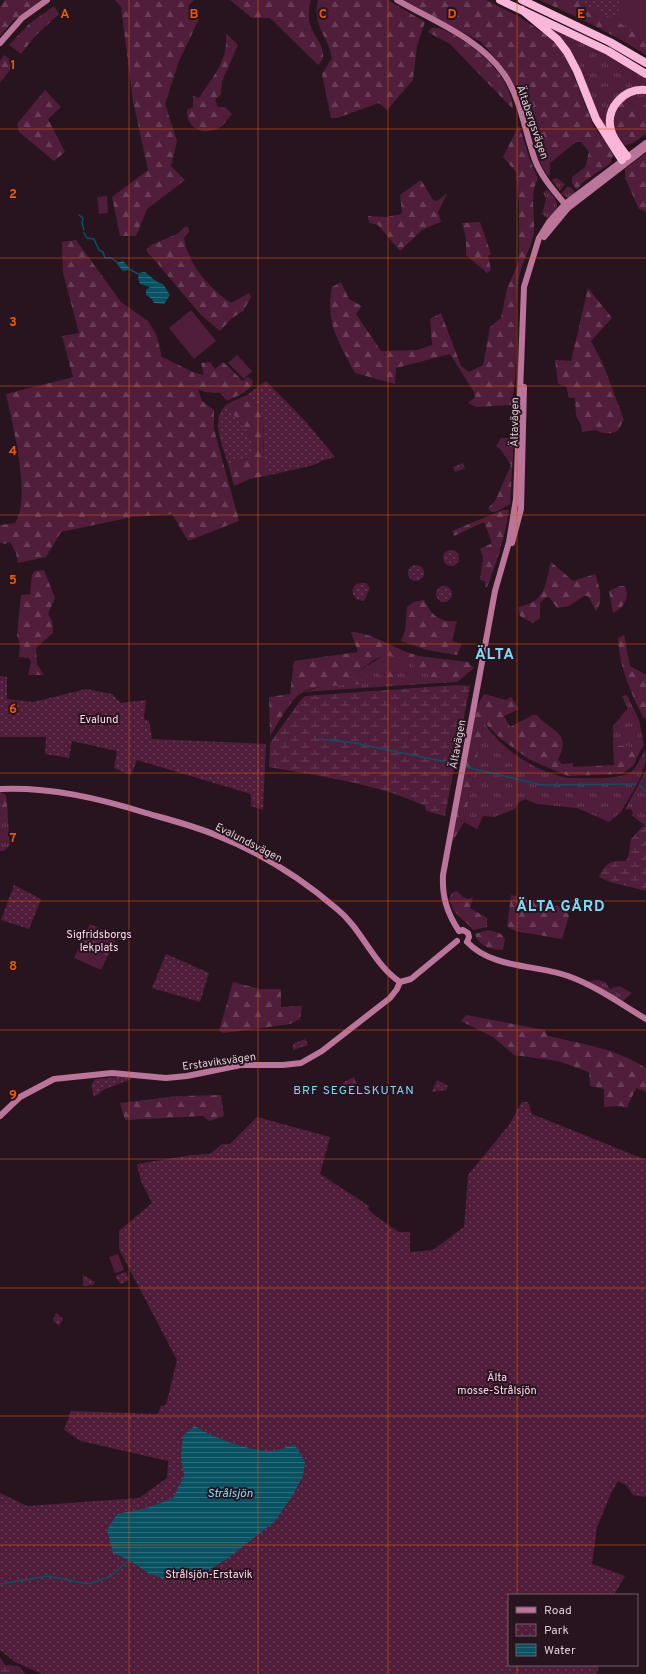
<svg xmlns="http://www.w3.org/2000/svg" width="646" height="1674" font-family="Overpass,sans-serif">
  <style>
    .grass { fill: url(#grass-tufts) }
    .forest { fill: url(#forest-firs) }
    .wetland { fill: url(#wetland-marsh) }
    .park { fill: url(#park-dots) }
    .pitch { fill: #501e3b }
    .water { fill: url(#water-rules) }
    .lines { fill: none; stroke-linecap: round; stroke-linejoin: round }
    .stream { stroke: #075263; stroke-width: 1.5 }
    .secondary { stroke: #bb749a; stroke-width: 6 }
    .highway { stroke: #f9b6d8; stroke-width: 8 }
    .grid { fill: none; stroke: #e8590c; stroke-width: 1; stroke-opacity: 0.55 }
    .labels { text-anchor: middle; stroke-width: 4; stroke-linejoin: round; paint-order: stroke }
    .street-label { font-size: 11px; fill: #dcced5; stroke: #27141e }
    .park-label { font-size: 11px; fill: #fcd7e9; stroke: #27141e }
    .neighbourhood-label { font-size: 12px; letter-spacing: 1px; fill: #7bdcf9; stroke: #27141e }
    .water-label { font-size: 12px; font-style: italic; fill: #84dffb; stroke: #27141e }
    .district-label { font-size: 15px; font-weight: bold; letter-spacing: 1px; fill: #7bdcf9; stroke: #27141e }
    .grid-label { font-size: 13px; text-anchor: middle; font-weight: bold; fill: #e8590c; stroke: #27141e; stroke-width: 4; stroke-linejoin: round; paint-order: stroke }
  </style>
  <defs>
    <pattern id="grass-tufts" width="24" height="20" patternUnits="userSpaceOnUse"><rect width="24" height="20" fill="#501e3b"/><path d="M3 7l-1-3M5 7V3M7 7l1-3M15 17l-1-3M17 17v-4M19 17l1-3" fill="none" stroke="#693e56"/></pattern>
    <pattern id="forest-firs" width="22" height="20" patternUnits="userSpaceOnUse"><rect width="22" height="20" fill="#501e3b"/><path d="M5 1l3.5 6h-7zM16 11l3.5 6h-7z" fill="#693e56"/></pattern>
    <pattern id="wetland-marsh" width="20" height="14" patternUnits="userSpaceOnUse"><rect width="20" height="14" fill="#501e3b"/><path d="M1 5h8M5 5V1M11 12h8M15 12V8" fill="none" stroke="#693e56"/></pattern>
    <pattern id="park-dots" width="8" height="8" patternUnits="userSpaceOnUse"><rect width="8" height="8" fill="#501e3b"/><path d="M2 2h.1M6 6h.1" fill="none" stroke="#693e56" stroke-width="1.8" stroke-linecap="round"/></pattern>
    <pattern id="water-rules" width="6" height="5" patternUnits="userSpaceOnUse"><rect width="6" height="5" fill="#075263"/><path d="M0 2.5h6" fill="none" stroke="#2b6a78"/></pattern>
  </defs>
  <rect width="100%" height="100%" fill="#27141e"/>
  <path class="grass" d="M543,24L600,51L646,79V86L631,88L606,133L581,75Z
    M646,93V102L643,107L639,108L624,100L633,94Z
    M556,178L565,184L560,191L552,180Z
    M567,187H570L576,193L568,198L561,194Z
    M547,190C557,197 563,212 547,218L542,214L546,199L543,192Z
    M391,655L404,663L416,655L418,656L413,664L429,670V675L423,684L302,692L362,676L356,673L383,656Z
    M627,695L639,720L644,745L637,757L628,746L613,745V725C621,720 621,713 628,709L622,696Z
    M484,722C500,749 536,772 568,778C583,778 621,781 632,771C638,765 641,757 645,749L646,761L639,781L621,812L609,822L577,808L537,804L525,799L518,803L515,809L494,817L483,816L477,829L464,822Z
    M646,770V826L631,815L633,813L631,809L625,810Z
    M0,792L6,795L10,845L4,851H0Z
    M457,891L463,897L453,909L449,899L452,893Z
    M599,980L606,983L610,989L619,986L632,993L623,1001L587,981Z"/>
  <path class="forest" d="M5,0H41L13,21L0,36V7Z
    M115,0H194L188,6L199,19L179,61L165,104L177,141L171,166L185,180L147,209L136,236H120L112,197L148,170L133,101L121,7Z
    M230,0H311C309,7 308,18 310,25C314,37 332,54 318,65L270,18H252Z
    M318,0H388L425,22L417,46L413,80L387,110L379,103L337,118H331L322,74L332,58C328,35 312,27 318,0Z
    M403,0H486L520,17L550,38L563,53L570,67L594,127L615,154L612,157L611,163L582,183L577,190L572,183V177L585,167L589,152L581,142H576L550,163V174L548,176L541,165L524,110L516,88L504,68L481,42Z
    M539,0H624L646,39V55C612,33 576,16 539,0Z
    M54,6L59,14L36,35L21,54L9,45L29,24Z
    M432,28C440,27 445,31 452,34C479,49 511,77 513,109L450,44L428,32Z
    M226,33L238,45L222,81L221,94L215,100L218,107H225L232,114C229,117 225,123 222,126C206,137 186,130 187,110L193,107V96L199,98C214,74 228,62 226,33Z
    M4,55L15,63L0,83V61Z
    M45,90L61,107L48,119L65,152L54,161L19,132L17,124Z
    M624,100L639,108L643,107L646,102V134L631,144L622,146C612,127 609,118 624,100Z
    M519,125L530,160L538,179C528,195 537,217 533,236C530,251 520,266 518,282C513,323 520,365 511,405L476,407L468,403L475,397L474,392L450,354L396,368L395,384L355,373C339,342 325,324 332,287L341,282L349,299L362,306L356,314L381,351L417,350L432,345L430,319L441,313L461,366L469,372L483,365L490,327L501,318L507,289L519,261V203L516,172L503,157Z
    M646,153V212L639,209L625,178V169Z
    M421,180L433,200L437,201L446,194H447L438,212L441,222L422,230L400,251L378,225L370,223L368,219V216L387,217L401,214L402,212L400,195Z
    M480,222L491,254L488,256L491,270L487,273L466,255V238L462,223Z
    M186,226L189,228V232L184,238C188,265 210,289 231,303L249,293L251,297L243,311L232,318L220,331L201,315L146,250L151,245L177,234Z
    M76,240L121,302L148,321L156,334L162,357L193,372L204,375L201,363L210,362L215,369L223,362L243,381L248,377L253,381C251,392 236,396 227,401L220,393L205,392L198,389L202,401L214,410V429L239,521L188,541L172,514L132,517L61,532L46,557L18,563L16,553L10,542L4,544L0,542V525L15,523C32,498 12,423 6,394L73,377L62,336L79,333L63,273L62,242Z
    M588,288L612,318L591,341L603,364L624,420C621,423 621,426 619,429C615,435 602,434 596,430L582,432L581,425L576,416L575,398H569L566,386L558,384L555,360L571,361Z
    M247,395L262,414L264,435L263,458L270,475L250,479L234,486L228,464L252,457V441L246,429L237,420L227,404Z
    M501,438H514L510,504L496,512H491L488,508L495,501L511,465L501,450L496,446Z
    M503,510H509C505,537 497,562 487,587H485V581L480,580L483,557L480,549L492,543L484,522L454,536L452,531Z
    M551,562L573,581L595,574C599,586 604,599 596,611L588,596H584L569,606L557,608L549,597L545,598L540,603V618L533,623L520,616L518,607C547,601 544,587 551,562Z
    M44,570L55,598L48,614L52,621L53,633L36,648L37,664L44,675H28L31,662L29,658L19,657L20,645L17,635L21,595L30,594L32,575L35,571Z
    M620,586H625C630,599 624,607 613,613L609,591Z
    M424,600C431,615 440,623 457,621L452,641L462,644L457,655L427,650L401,641L405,631L407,607L414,602Z
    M351,632C375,633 393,649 416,655L404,663C382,647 375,661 356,673L366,679L363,684C348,685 312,685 301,693C289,701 278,724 270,736L269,697L290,694L294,661L358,652Z
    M624,635L630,666L646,675V719L643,717C630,691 619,666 618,638Z
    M418,656L468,662L474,668L457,682L423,684L429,675V670L426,669L421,673H416L413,664Z
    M390,662L393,663V669L396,679L389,684L381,679L379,674L383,666Z
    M484,694L506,700L511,697L519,709L504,716L510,727L533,715H537C552,733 572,731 558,760L562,764L573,763V767L614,765L613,745L628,746L637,757L634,765L622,774L568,776L530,760L501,739L484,722L464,822L451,844L450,841L477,706Z
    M0,792L6,795L8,815L0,811Z
    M511,895L564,908L569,916L562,939L515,931L507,926Z
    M463,897L468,899L473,897L470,908L487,918V927L473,930C467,922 459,918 453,909Z
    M488,930L501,934L505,939L503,950C490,950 479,946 475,934Z
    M233,982L260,989H281V1007L302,1006L300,1019L290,1024L224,1033L219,1031Z
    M466,1015L545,1030L547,1036C581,1043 616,1049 646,1068V1092L636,1088L627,1108L621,1106L604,1107V1089L590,1086L589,1072L558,1061L514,1055L493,1037L461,1021Z
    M221,1095L224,1116L209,1121L203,1116L125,1120L120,1103L178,1096Z"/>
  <path class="wetland" d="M457,685L470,686L445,816L426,811L425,806C376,783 322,777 269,767L270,743L300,701L305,696Z
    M643,826L646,827V891L610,882L599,877C607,862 609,861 625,861L628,858L631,839Z
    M0,1657L5,1665L19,1666L25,1674H0Z"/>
  <path class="park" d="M573,0H646V39L606,15Z
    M266,381L307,423L335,457L321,461L314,465L270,475L263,458L264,435L262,414L247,395Z
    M227,404L237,420L246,429L252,441V457L228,464C223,445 209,419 227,404Z
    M463,463L465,468L455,472L453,467Z
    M443 558a8 8 0 1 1 16 0a8 8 0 1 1-16 0Z
    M408 573a8 8 0 1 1 16 0a8 8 0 1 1-16 0Z
    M362,583H366L370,588L364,601C357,601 353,597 352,590L356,584Z
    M436 594a8 8 0 1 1 16 0a8 8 0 1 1-16 0Z
    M0,676L7,677V699L33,702L86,689L112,694L121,703L146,700L144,719L149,721L152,739L266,744L263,810L251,806V794L137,760L131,775L114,768L117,751L72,741L69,758L45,754L46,737H0Z
    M14,885L41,899L29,929L1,920Z
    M90,924L117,937L107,958L80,945Z
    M166,954L209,973L200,1002L152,988Z
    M305,1039L308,1045L293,1050V1044Z
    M122,1077L132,1079L105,1089L94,1097L91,1085L95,1079Z
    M354,1077L357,1084L351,1087L342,1083Z
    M437,1080L448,1086L446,1090L432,1092Z
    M522,1102H528L532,1114L646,1160V1497L633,1495L627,1486L618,1481L612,1491L597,1527L592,1564L625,1576L614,1595H509V1665H599L597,1674H42L15,1662L0,1650V1493L27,1506L139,1498L167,1478L168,1461L81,1441L64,1430L71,1411L158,1414L161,1406L166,1405L177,1360L119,1249V1231L152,1203L141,1181L137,1164L192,1155L210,1154L222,1144H230L257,1117L330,1137L320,1174L369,1206L368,1209L374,1215L399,1232H410V1252L433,1250L464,1227L468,1175L509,1125Z
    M126,1272L129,1280L121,1284L115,1276Z
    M83,1275L95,1282L93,1285L83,1286Z
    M56,1313L63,1319L59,1326L53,1321Z"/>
  <path class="pitch" d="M624,0H646V39L614,18Z
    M107,196L108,213L99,214L97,197Z
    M191,310L216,341L194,359L169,328Z
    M237,355L252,371L244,379L228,363Z
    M0,814L5,841L0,842Z
    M80,945L107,958L101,970L74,958Z
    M118,1254L124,1270L115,1273L109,1257Z"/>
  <path class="water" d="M123,261L129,267L128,270L123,271L116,263Z
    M145,272L157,282L163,284L170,295L164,304L154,303L152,299L146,295V290L150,287L140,284L138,278L139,273Z
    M195,1426C211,1437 252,1452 271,1451C279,1451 287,1446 295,1445L305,1462L303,1476L291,1498L274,1522L227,1559L210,1569L187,1573L165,1579L148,1573L129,1560L113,1553L107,1530L117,1514L147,1508L173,1498L184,1476L181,1457L183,1435Z"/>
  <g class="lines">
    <path class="stream" d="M79,215L83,218L82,223L84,230
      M84,233L87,238L94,239L99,250L103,252L105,258H111L117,262
      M129,269L138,274
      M319,739L354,743L456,764
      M466,767L541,785L636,784
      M640,786L646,791
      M0,1584L48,1576L89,1584L111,1576L129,1560"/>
    <path class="secondary" d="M397,0C433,21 479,38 504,74C521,99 525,132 535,160C541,177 557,194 568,208
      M0,43L22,18L47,0
      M544,237L568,208L646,148
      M512,543L521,509L524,387
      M0,789C50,787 98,798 146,813C170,820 195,826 218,836C261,853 302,879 337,909C362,929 373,964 400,982
      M459,931C447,913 442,897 443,875L495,591L509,542L516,499L524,287L539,238L549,222L565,204L646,143
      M459,931L463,930L468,933L469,937L467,942
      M467,942C493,969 534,964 568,976C596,986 621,1004 646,1019
      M400,982L411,979L457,941
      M0,1116L20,1097L54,1079L112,1073L166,1078L187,1076L241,1065H283L301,1063L322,1051L390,998L397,989L400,982"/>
    <path class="highway" d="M500,0L608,51L646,74
      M522,0L610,42L646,63
      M522,10L557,39L567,52L577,71L596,119L622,160
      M627,156C621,148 613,139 611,130C605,108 624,88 646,90"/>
  </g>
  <path class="grid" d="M129,0V1674M258,0V1674M388,0V1674M517,0V1595M0,129H646M0,258H646M0,386H646M0,515H646M0,644H646M0,773H646M0,901H646M0,1030H646M0,1159H646M0,1288H646M0,1416H646M0,1545H646M517,1665V1674"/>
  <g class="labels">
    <g class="street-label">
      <text transform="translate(533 122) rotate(71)" y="4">Ältabergsvägen</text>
      <text transform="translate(514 422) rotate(-89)" y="4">Ältavägen</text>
      <text transform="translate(457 744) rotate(-79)" y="4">Ältavägen</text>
      <text transform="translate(249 842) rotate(27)" y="4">Evalundsvägen</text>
      <text transform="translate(219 1061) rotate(-8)" y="4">Erstaviksvägen</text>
    </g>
    <g class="park-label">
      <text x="99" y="723">Evalund</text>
      <text x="99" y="938">Sigfridsborgs<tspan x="99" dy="13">lekplats</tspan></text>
      <text x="497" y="1381">Älta<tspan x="497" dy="13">mosse-Strålsjön</tspan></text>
      <text x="209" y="1578">Strålsjön-Erstavik</text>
    </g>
    <g class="neighbourhood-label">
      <text x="354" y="1094">BRF SEGELSKUTAN</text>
    </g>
    <g class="water-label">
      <text x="230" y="1497">Strålsjön</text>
    </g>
    <g class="district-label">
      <text x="495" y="659">ÄLTA</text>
      <text x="561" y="911">ÄLTA GÅRD</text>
    </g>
  </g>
  <g class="grid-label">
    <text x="65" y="18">A</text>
    <text x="194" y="18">B</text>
    <text x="323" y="18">C</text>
    <text x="452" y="18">D</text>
    <text x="581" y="18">E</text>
    <text x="13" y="69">1</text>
    <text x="13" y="198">2</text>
    <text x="13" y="326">3</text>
    <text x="13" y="455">4</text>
    <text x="13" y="584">5</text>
    <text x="13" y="713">6</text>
    <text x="13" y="842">7</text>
    <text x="13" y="970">8</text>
    <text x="13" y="1099">9</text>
  </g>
  <rect x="508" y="1594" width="130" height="72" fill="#27141e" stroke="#6f5e67"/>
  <rect x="516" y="1607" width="20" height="6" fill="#bb749a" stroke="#6f5e67"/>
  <text x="544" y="1614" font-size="12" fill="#dcced5">Road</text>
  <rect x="516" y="1624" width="20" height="12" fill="url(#park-dots)" stroke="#6f5e67"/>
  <text x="544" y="1634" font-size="12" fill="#dcced5">Park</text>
  <rect x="516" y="1644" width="20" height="12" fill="url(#water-rules)" stroke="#6f5e67"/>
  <text x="544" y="1654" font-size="12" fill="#dcced5">Water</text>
</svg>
